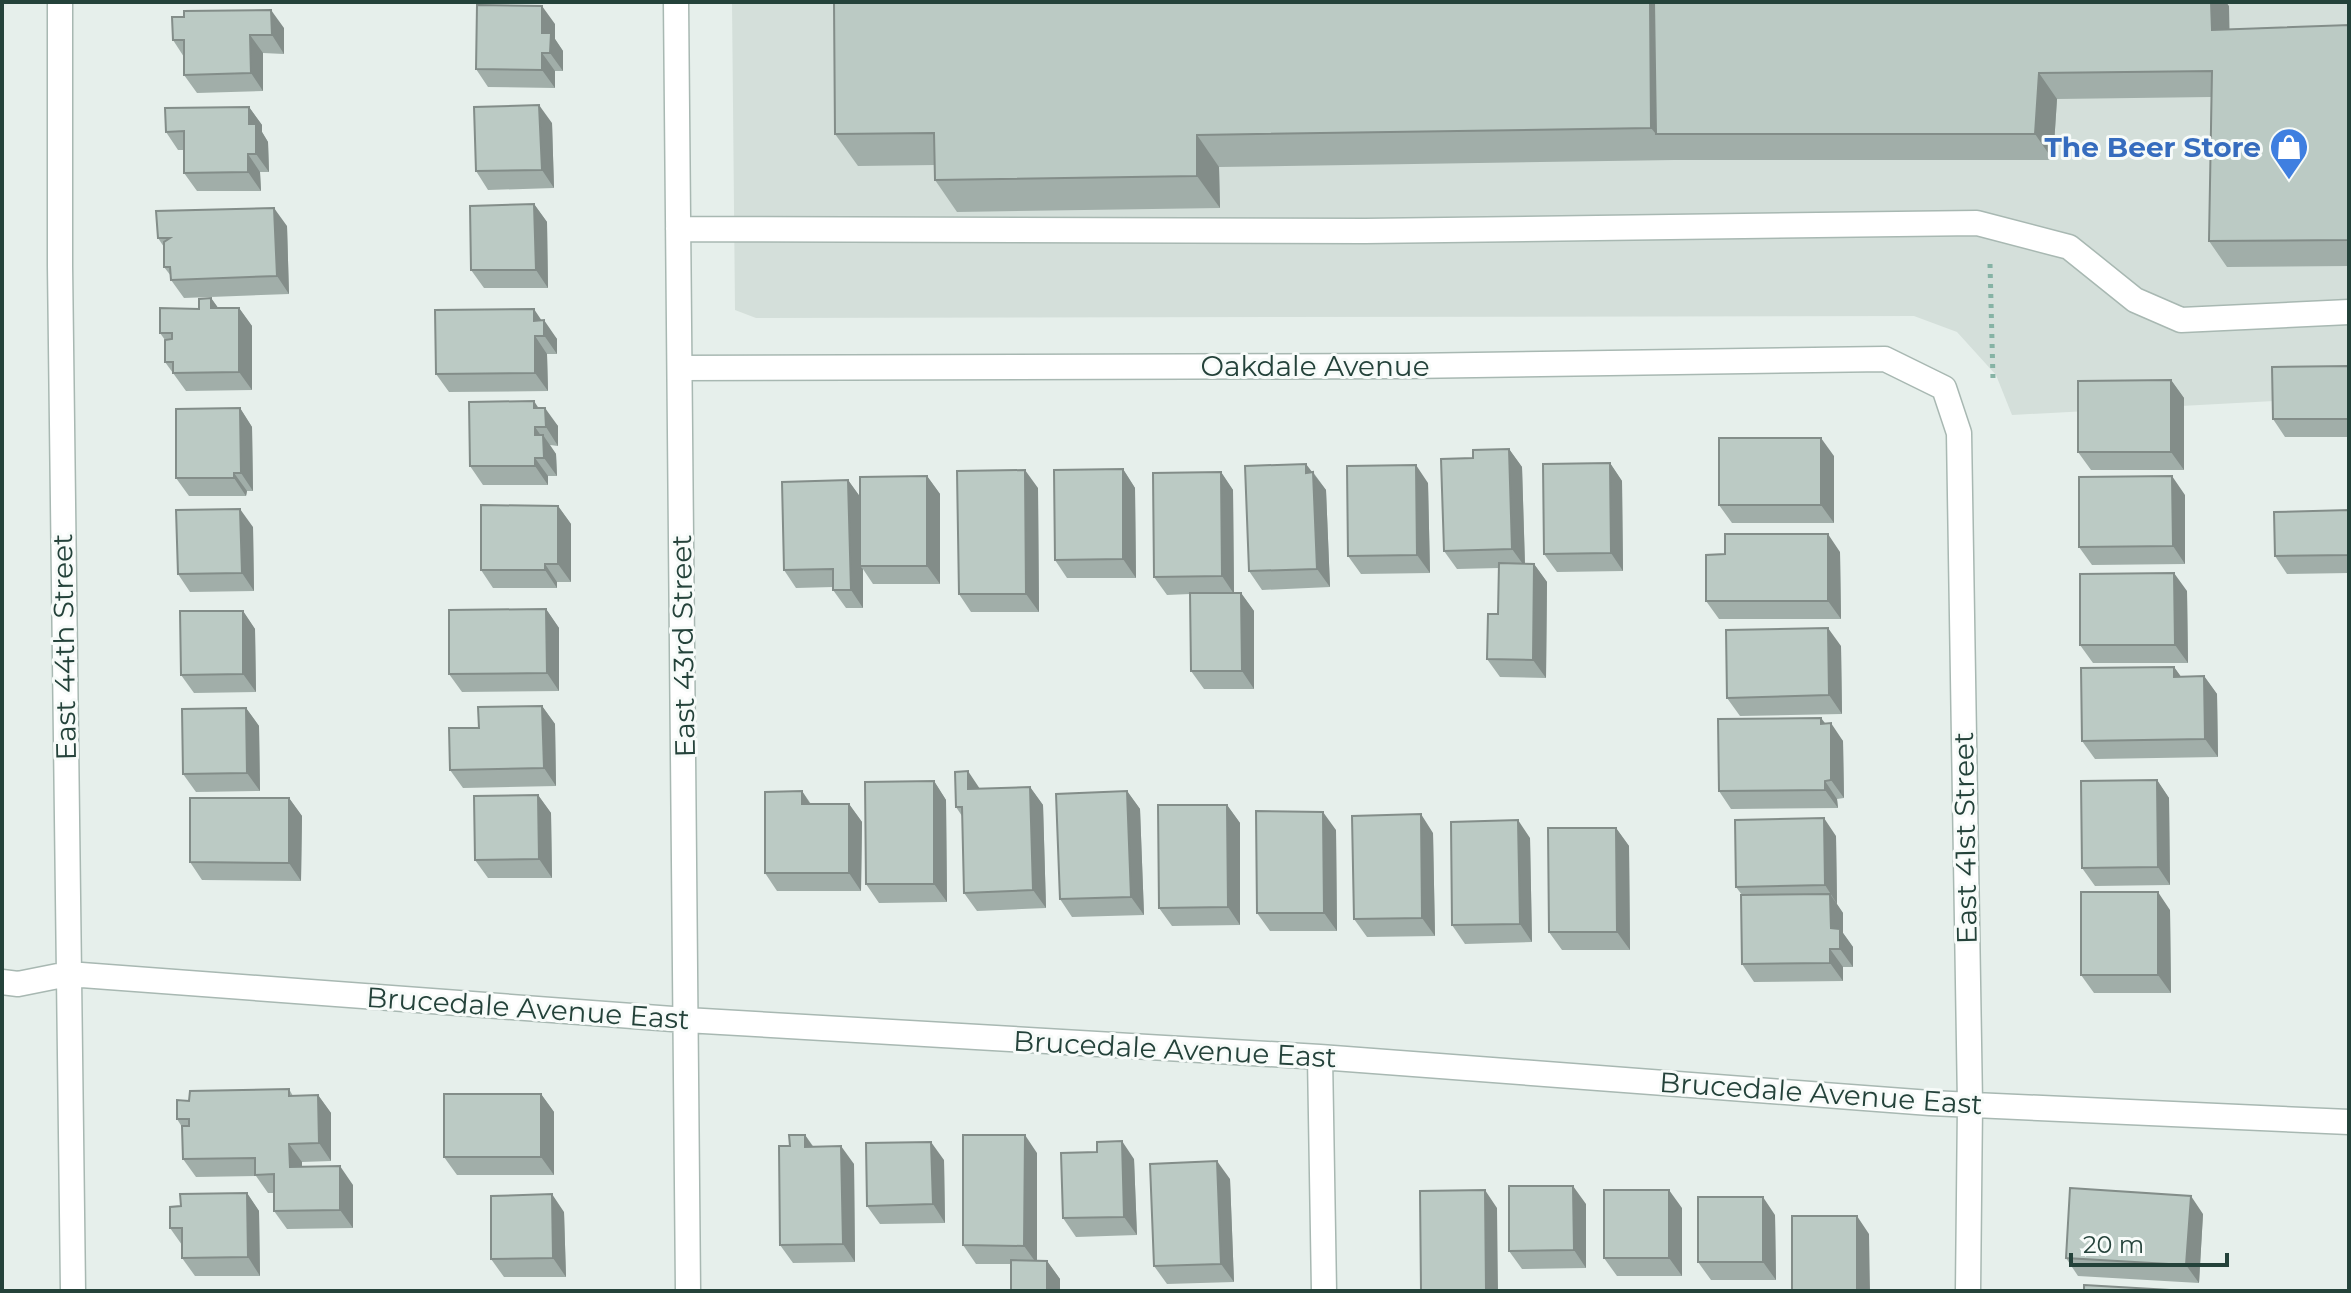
<svg xmlns="http://www.w3.org/2000/svg" width="2351" height="1293" font-family="Montserrat,sans-serif">
  <style>
    .built { fill: #d4dfda }
    .lines { fill: none; stroke-linecap: round; stroke-linejoin: round }
    .minor-casing { stroke: #a8b8b2; stroke-width: 27 }
    .path { stroke: #86b3a5; stroke-width: 5; stroke-dasharray: 4 6; stroke-linecap: butt }
    .minor { stroke: #fff; stroke-width: 24 }
    .wall { fill: #a1aea9 }
    .shaded-wall { fill: #838d89 }
    .building { fill: #bbcac4; stroke: #838d89; stroke-width: 2 }
    .labels { text-anchor: middle; stroke-width: 6; stroke-linejoin: round; paint-order: stroke }
    .shop-label { font-size: 28px; font-weight: bold; fill: #366cbe; stroke: #f7fbf9; text-anchor: end }
    .street-label { font-size: 28px; fill: #24423a; stroke: #f7fbf9 }
  </style>
  <rect width="100%" height="100%" fill="#e6efeb"/>
  <path class="built" d="M732,2H2349V397L2012,415L1996,375L1957,332L1914,316L756,318L735,310Z"/>
  <g class="lines">
    <defs>
      <path id="minor" d="M60,2V266L73,1291
        M676,2L688,1291
        M678,229L1365,231L1977,223L2069,247L2135,300L2181,320L2349,312
        M680,368L1407,366L1885,359L1944,388L1959,433L1970,1104L1968,1291
        M2,982L18,984L68,974L686,1020L1320,1057L1930,1103L2349,1122
        M1320,1057L1324,1291"/>
    </defs>
    <use href="#minor" class="minor-casing"/>
    <path class="path" d="M1990,264L1993,379"/>
    <use href="#minor" class="minor"/>
  </g>
  <path class="wall" d="M2229,6V29L2349,25V266L2227,267L2209,241L2211,97L2057,99L2053,160H1674L1219,167L1220,208L957,212L935,180V165L858,166L835,134Z
    M555,24V39L563,51V71H555V88L488,87L476,69Z
    M284,28V54L263,53V91L197,93L184,75V57L173,40Z
    M249,107L262,125V132L268,142L269,172H260L261,191H197L184,173V150H178L166,132Z
    M552,123L554,188L488,190L476,171Z
    M534,204L547,222L548,288H484L471,270Z
    M287,226L289,294L184,298L171,280V276L164,267V247L158,238Z
    M211,298L218,308H239L252,326V390L186,391L165,362V340L160,333L199,309Z
    M542,321L557,339V354H547L548,391L449,392L436,374Z
    M2349,366V437H2285L2273,419Z
    M2171,380L2184,398V470H2091L2078,452Z
    M240,408L252,427L253,491H247L246,496H189L176,478Z
    M539,408L558,426V446L550,445L556,454L557,476H548V485H483L470,466Z
    M1509,449L1522,467L1525,564H1534L1547,582L1546,678L1500,677L1487,659L1498,614L1499,568L1457,569L1444,551L1473,458Z
    M1834,456V523H1732L1719,505Z
    M1610,463L1622,481L1623,571L1557,572L1544,554Z
    M1123,469L1135,488L1136,578H1067L1055,560Z
    M1221,472L1233,490L1234,593H1241L1254,611V689H1204L1191,671L1190,594L1167,595L1154,577Z
    M1312,472H1313L1326,490L1330,587L1262,590L1249,571Z
    M927,476L940,494V584H873L863,569V608H846L833,590V587L796,588L784,570L848,480L860,497Z
    M1428,483L1430,573L1361,574L1348,556Z
    M1038,488L1039,612H971L959,594Z
    M2185,495V564L2092,565L2079,547Z
    M558,506L571,524V582H557V588H493L481,570Z
    M2349,510V573L2287,574L2275,556Z
    M253,527L254,591L190,592L178,574Z
    M1840,552L1841,619H1719L1706,601Z
    M2187,591L2188,663H2093L2080,645Z
    M546,609L559,628V691L462,692L449,674Z
    M243,611L255,629L256,692L194,693L181,675Z
    M1841,646L1842,714L1740,716L1727,698Z
    M2174,667L2181,677L2204,676L2217,694L2218,757L2095,759L2082,741Z
    M542,706L555,724L556,786L463,788L450,770L479,728Z
    M246,708L259,726L260,791L196,792L183,774Z
    M1821,718L1825,723L1843,741L1844,798L1837,799L1838,808L1731,809L1719,791Z
    M2157,780L2169,798L2170,885L2095,886L2082,868Z
    M934,781L946,800L947,902L879,903L866,884Z
    M1030,787L1043,805L1046,908L977,911L964,893L962,816L956,807L980,789Z
    M802,791L811,804H849L862,822L861,891H777L765,873Z
    M1127,791L1140,809L1144,915L1072,917L1060,899Z
    M538,795L551,813L552,878H488L475,860Z
    M289,798L302,816L301,881L202,880L190,862Z
    M1227,805L1240,823V925L1172,926L1159,908Z
    M1616,828L1629,846L1630,950H1562L1549,932Z
    M1336,830L1337,931H1270L1257,913Z
    M1433,833L1435,936L1367,937L1354,919Z
    M1836,836L1837,904L1843,913V933L1853,947V967H1843V981L1754,982L1742,964V895L1736,887Z
    M1530,838L1532,942L1465,944L1452,925Z
    M2170,910L2171,993H2094L2081,975Z
    M289,1089L293,1096L318,1095L331,1113V1161L302,1162V1167L353,1185V1228L287,1229L274,1211V1193H268L256,1176L196,1177L183,1159L182,1127L177,1119L189,1101Z
    M541,1094L554,1112V1175H457L444,1157Z
    M805,1135L813,1146L854,1164L855,1262L793,1263L780,1245L790,1146Z
    M1037,1153V1261H1047L1060,1279V1291L1011,1264H976L963,1245Z
    M1134,1159L1137,1235L1076,1237L1063,1218Z
    M944,1160L945,1223L880,1224L867,1206Z
    M1230,1179L1234,1282L1167,1284L1154,1266Z
    M247,1193L259,1211L260,1276H195L182,1258V1245L170,1228L181,1206Z
    M1586,1204V1268L1522,1269L1509,1251Z
    M1682,1208V1276H1617L1604,1258Z
    M564,1212L566,1277H504L491,1259Z
    M2203,1214L2199,1283L2078,1276L2066,1258Z
    M1775,1215L1776,1280H1711L1698,1262Z"/>
  <path class="shaded-wall" d="M1650,2H1672L1656,134L1651,128Z
    M2211,2H2226L2229,6L2230,55L2212,30Z
    M542,6L555,24V39L563,51V71L550,53L542,33Z
    M271,10L284,28V54L272,35Z
    M250,35L263,53V91L251,73Z
    M542,53L555,71V88L542,70Z
    M2039,73L2057,99L2053,160L2035,134Z
    M539,105L552,123L554,188L542,170Z
    M249,107L262,125V132L268,142L269,172L256,154L249,124Z
    M1197,135L1219,167L1220,208L1197,176Z
    M248,154L260,172L261,191L248,172Z
    M534,204L547,222L548,288L536,270Z
    M274,208L287,226L289,294L277,276Z
    M211,298L224,316L211,308Z
    M239,308L252,326V390L239,372Z
    M534,309L544,324V320L557,339V354L534,321Z
    M535,336L547,354L548,391L535,373Z
    M2171,380L2184,398V470L2171,452Z
    M534,401L545,418V408L558,426V446L534,408Z
    M240,408L252,427L253,491L241,473Z
    M535,427L544,440L543,435L556,454L557,476L544,458L535,435Z
    M1821,438L1834,456V523L1821,505Z
    M1509,449L1522,467L1525,567L1512,549Z
    M535,458L548,476V485L535,466Z
    M1610,463L1622,481L1623,571L1611,553Z
    M1306,464L1326,490L1330,587L1317,569Z
    M1416,465L1428,483L1430,573L1417,555Z
    M1123,469L1135,488L1136,578L1123,559Z
    M1025,470L1038,488L1039,612L1026,594Z
    M1221,472L1233,490L1234,594L1222,576Z
    M234,473L247,491L246,496L234,478Z
    M927,476L940,494V584L927,566Z
    M2172,476L2185,495V564L2173,546Z
    M848,480L861,498L860,566L863,569V608L851,590Z
    M558,506L571,524V582L558,564Z
    M240,509L253,527L254,591L242,573Z
    M1828,534L1840,552L1841,619L1828,601Z
    M545,564L557,582V588L545,570Z
    M1534,564L1547,582L1546,678L1533,660Z
    M2174,573L2187,591L2188,663L2175,645Z
    M1241,593L1254,611V689L1242,671Z
    M546,609L559,628V691L547,673Z
    M243,611L255,629L256,692L243,674Z
    M1828,628L1841,646L1842,714L1829,695Z
    M2174,667L2187,685L2174,677Z
    M2204,676L2217,694L2218,757L2205,739Z
    M542,706L555,724L556,786L544,768Z
    M246,708L259,726L260,791L247,773Z
    M1821,718L1831,732V723L1843,741L1844,798L1831,780L1821,724Z
    M968,771L980,789H968Z
    M2157,780L2169,798L2170,885L2158,867Z
    M934,781L946,800L947,902L934,884Z
    M1825,781L1837,799L1838,808L1825,790Z
    M1030,787L1043,805L1046,908L1033,890Z
    M802,791L814,810L802,804Z
    M1127,791L1140,809L1144,915L1131,897Z
    M538,795L551,813L552,878L539,859Z
    M289,798L302,816L301,881L289,863Z
    M849,804L862,822L861,891L849,873Z
    M1227,805L1240,823V925L1228,907Z
    M1323,812L1336,830L1337,931L1324,913Z
    M1421,814L1433,833L1435,936L1422,918Z
    M1824,818L1836,836L1837,904L1825,885Z
    M1518,820L1530,838L1532,942L1520,924Z
    M1616,828L1629,846L1630,950L1617,932Z
    M2158,892L2170,910L2171,993L2158,975Z
    M1830,894L1843,913V933L1853,947V967L1840,949L1831,928Z
    M1830,949L1843,967V981L1830,963Z
    M541,1094L554,1112V1175L541,1157Z
    M318,1095L331,1113V1161L319,1143Z
    M805,1135L817,1153L805,1147Z
    M1025,1135L1037,1153V1264L1024,1246Z
    M1122,1141L1134,1159L1137,1235L1124,1217Z
    M931,1142L944,1160L945,1223L933,1204Z
    M289,1144L302,1162V1185L290,1167Z
    M841,1146L854,1164L855,1262L843,1244Z
    M1217,1161L1230,1179L1234,1282L1221,1264Z
    M340,1166L353,1185V1228L340,1210Z
    M1573,1186L1586,1204V1268L1574,1250Z
    M1485,1190L1497,1208L1498,1291H1487L1486,1290Z
    M1669,1190L1682,1208V1276L1669,1258Z
    M247,1193L259,1211L260,1276L248,1257Z
    M552,1194L564,1212L566,1277L553,1258Z
    M2191,1196L2203,1214L2199,1283L2186,1265Z
    M1763,1197L1775,1215L1776,1280L1763,1262Z
    M1857,1216L1869,1234L1870,1291H1857Z
    M1047,1261L1060,1279V1291H1047Z"/>
  <path class="building" d="M834,2H1650L1651,128L1197,135V176L935,180L934,133L835,134Z
    M1654,2H2211L2212,30L2349,25V240L2209,241L2212,71L2039,73L2035,134H1656Z
    M477,5L542,6V33H551L550,53H542V70L476,69Z
    M271,10L272,35H250L251,73L184,75V40H173L172,17H184V11Z
    M539,105L542,170L476,171L474,107Z
    M249,107V124H256V154H248V172L184,173V131L166,132L165,108Z
    M534,204L536,270H471L470,206Z
    M274,208L277,276L171,280L170,267H164V242L170,238H158L156,211Z
    M211,298V308H239V372L173,373V362H165V340L172,339V333H160V308L199,309V299Z
    M534,309V321L544,320V336H535V373L436,374L435,310Z
    M2349,366V419H2273L2272,367Z
    M2171,380V452H2078V381Z
    M534,401V408H545L546,427H535V435H543L544,458H535V466H470L469,402Z
    M240,408L241,473H234V478H176V409Z
    M1719,438H1821V505H1719Z
    M1509,449L1512,549L1444,551L1441,459L1473,458V450Z
    M1610,463L1611,553L1544,554L1543,464Z
    M1306,464V473L1313,472L1317,569L1249,571L1245,466Z
    M1416,465L1417,555L1348,556L1347,466Z
    M1123,469V559L1055,560L1054,470Z
    M1025,470L1026,594H959L957,471Z
    M1221,472L1222,576L1154,577L1153,473Z
    M927,476V566H860V477Z
    M2172,476L2173,546L2079,547V477Z
    M848,480L851,590H833V569L784,570L782,482Z
    M481,505L558,506V564H545V570H481Z
    M240,509L242,573L178,574L176,510Z
    M2349,510V555L2275,556L2274,512Z
    M1725,534H1828V601H1706V555L1725,554Z
    M1499,563L1534,564L1533,660L1487,659L1488,614H1498Z
    M2174,573L2175,645H2080V574Z
    M1190,593H1241L1242,671H1191Z
    M546,609L547,673L449,674V610Z
    M180,611H243V674L181,675Z
    M1828,628L1829,695L1727,698L1726,630Z
    M2174,667V677L2204,676L2205,739L2082,741L2081,668Z
    M542,706L544,768L450,770L449,728H479L478,707Z
    M246,708L247,773L183,774L182,709Z
    M1821,718V724L1831,723V780L1825,781V790L1719,791L1718,719Z
    M968,771V789L1030,787L1033,890L964,893L962,807H956L955,772Z
    M2157,780L2158,867L2082,868L2081,781Z
    M934,781V884H866L865,782Z
    M802,791V804H849V873H765V792Z
    M1127,791L1131,897L1060,899L1056,794Z
    M538,795L539,859L475,860L474,796Z
    M190,798H289V863L190,862Z
    M1158,805H1227L1228,907L1159,908Z
    M1256,811L1323,812L1324,913H1257Z
    M1421,814L1422,918L1354,919L1352,816Z
    M1824,818L1825,885L1736,887L1735,820Z
    M1518,820L1520,924L1452,925L1451,822Z
    M1548,828H1616L1617,932H1549Z
    M2081,892H2158V975H2081Z
    M1830,894L1831,928L1840,929V949H1830V963L1742,964L1741,895Z
    M289,1089V1096L318,1095L319,1143L289,1144L290,1167L340,1166V1210L274,1211V1174L255,1175V1158L183,1159L182,1126H189V1119H177V1100L189,1101L190,1091Z
    M444,1094H541V1157H444Z
    M789,1135H805V1147L841,1146L843,1244L780,1245L779,1146H790Z
    M963,1135H1025L1024,1246L963,1245Z
    M1122,1141L1124,1217L1063,1218L1061,1153L1097,1152V1142Z
    M931,1142L933,1204L867,1206L866,1143Z
    M1217,1161L1221,1264L1154,1266L1150,1164Z
    M1509,1186H1573L1574,1250L1509,1251Z
    M2070,1188L2191,1196L2186,1265L2066,1258Z
    M1485,1190L1486,1290L1421,1291L1420,1191Z
    M1604,1190H1669V1258H1604Z
    M247,1193L248,1257L182,1258V1228H170V1207L181,1206L180,1194Z
    M552,1194L553,1258L491,1259V1196Z
    M1698,1197H1763V1262H1698Z
    M1792,1216H1857V1291H1792Z
    M1011,1260L1047,1261V1291H1011Z
    M2084,1285L2188,1291H2084Z"/>
  <defs>
    <symbol id="shop-pin" viewBox="-11 -11 22 30"><path d="M0 17L-7.5 6A9.5 9.5 0 1 1 7.5 6Z" fill="#3f7fe0" stroke="#f7fbf9"/><path d="M-5-2.5h2.3a2.7 3.5 0 0 1 5.4 0H5L5.5 6h-11ZM-1.5-2.5h3a1.5 2.3 0 0 0-3 0Z" fill="#fff"/></symbol>
  </defs>
  <g fill-rule="evenodd">
    <use href="#shop-pin" x="2267" y="125" width="44" height="60"/>
  </g>
  <g class="labels">
    <g class="shop-label">
      <text x="2261" y="157">The Beer Store</text>
    </g>
    <g class="street-label">
      <text x="1315" y="376">Oakdale Avenue</text>
      <text transform="translate(683 646) rotate(-91)" y="10">East 43rd Street</text>
      <text transform="translate(64 647) rotate(-91)" y="10">East 44th Street</text>
      <text transform="translate(1965 838) rotate(-91)" y="10">East 41st Street</text>
      <text transform="translate(528 1008) rotate(4)" y="10">Brucedale Avenue East</text>
      <text transform="translate(1175 1049) rotate(3)" y="10">Brucedale Avenue East</text>
      <text transform="translate(1821 1093) rotate(4)" y="10">Brucedale Avenue East</text>
    </g>
  </g>
  <rect width="2351" height="1293" fill="none" stroke="#24423a" stroke-width="8"/>
  <path d="M2071 1253v12h156v-12" fill="none" stroke="#24423a" stroke-width="4"/>
  <text x="2083" y="1253" font-size="24" fill="#24423a" stroke="#f7fbf9" stroke-width="6" paint-order="stroke">20 m</text>
</svg>
